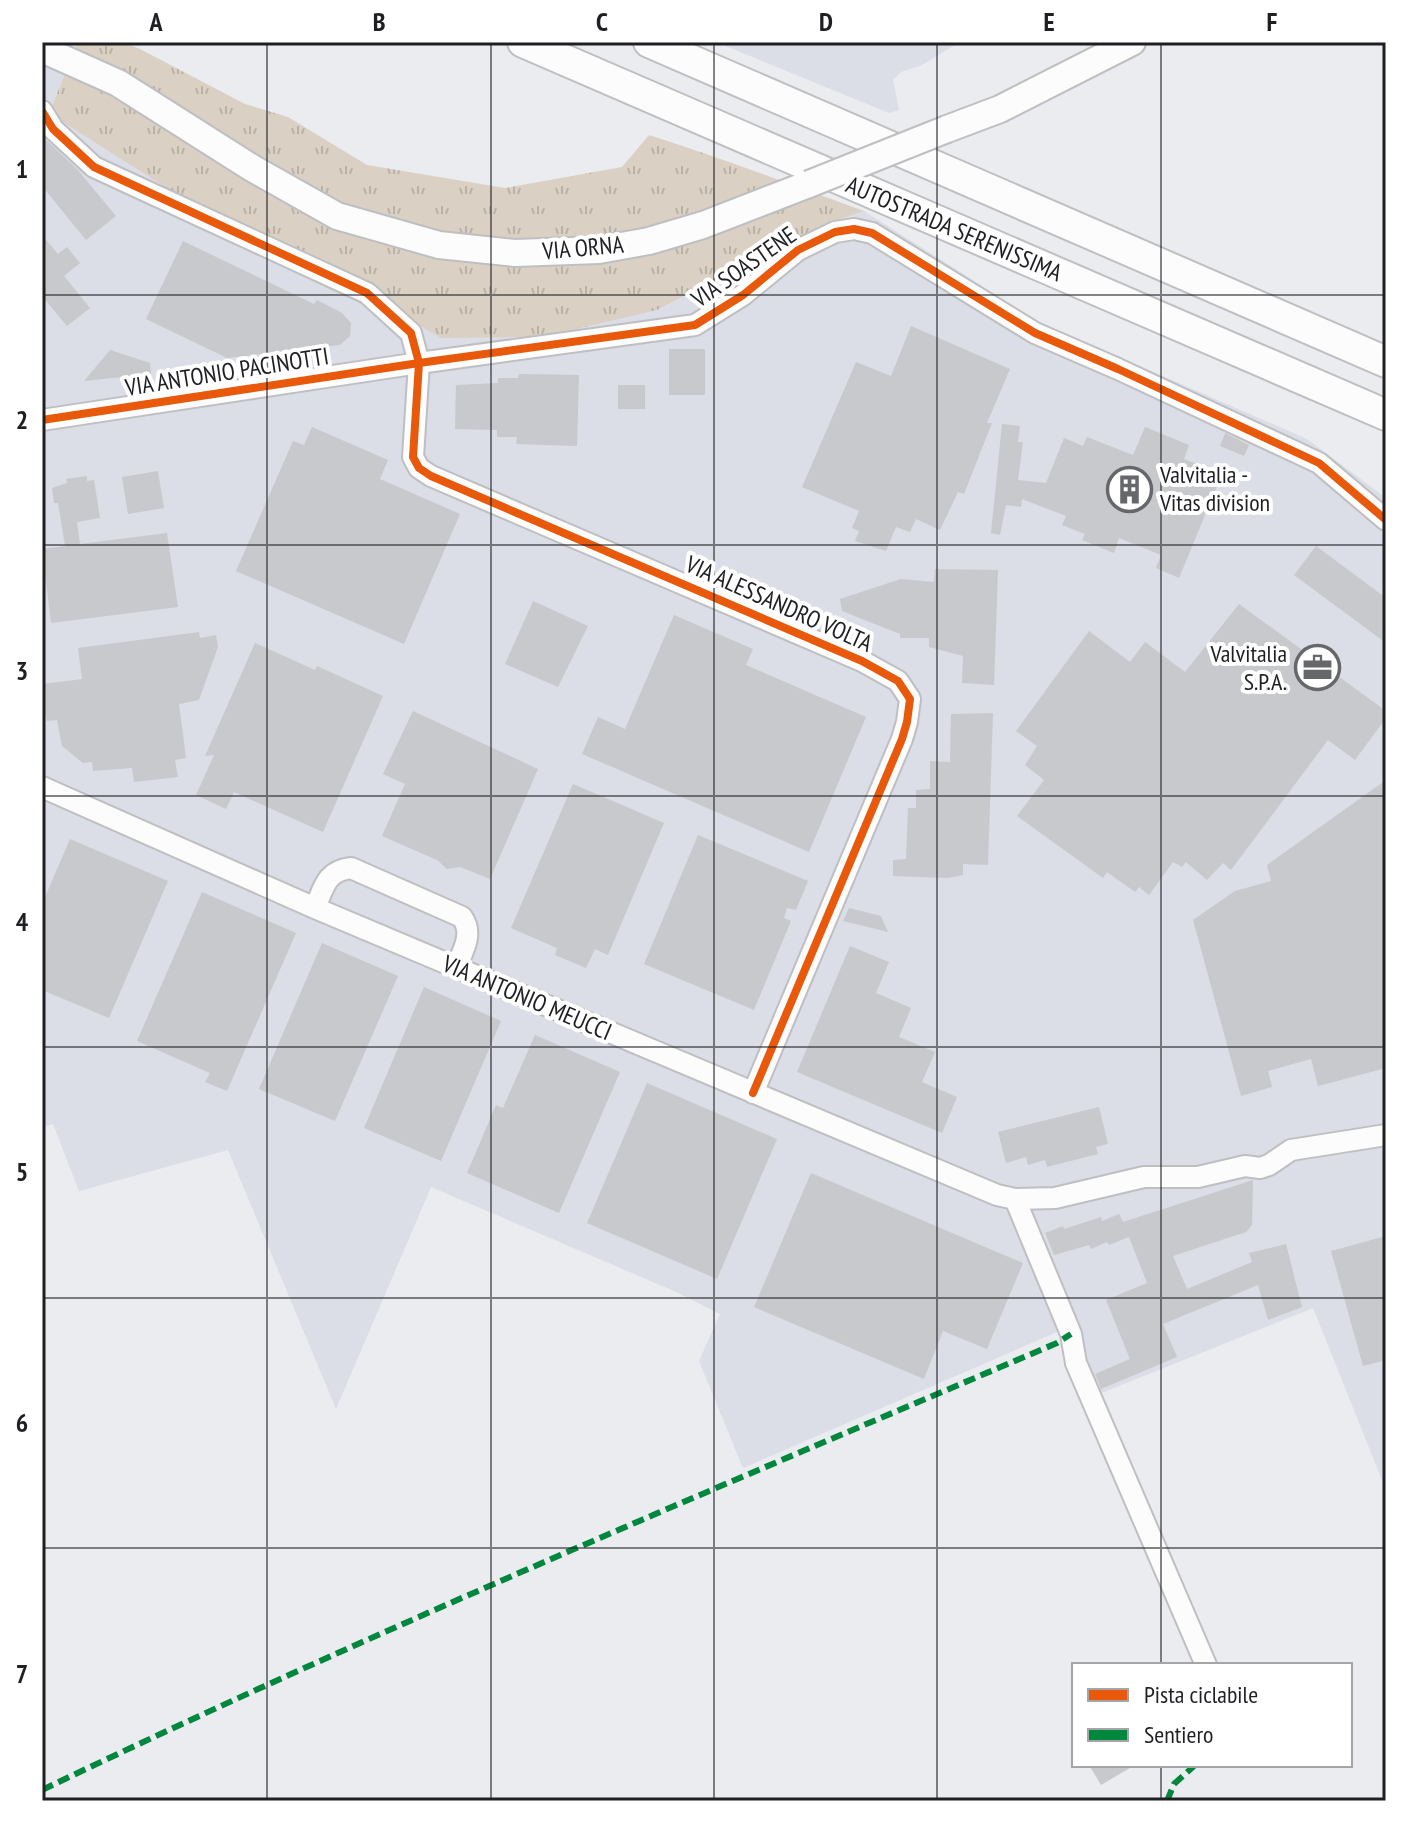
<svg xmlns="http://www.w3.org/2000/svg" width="1428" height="1843" font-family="'PT Sans Narrow',sans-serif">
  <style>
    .built { fill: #dbdde7 }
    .grass { fill: url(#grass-tufts) }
    .building { fill: #c8c9cc }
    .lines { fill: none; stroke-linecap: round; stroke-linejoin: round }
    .minor-casing { stroke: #bfbfc2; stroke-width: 24 }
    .major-casing { stroke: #bfbfc2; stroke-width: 30 }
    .highway-casing { stroke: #bfbfc2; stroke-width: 34 }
    .minor { stroke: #fcfcfd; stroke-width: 20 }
    .major { stroke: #fcfcfd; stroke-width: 26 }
    .highway { stroke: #fcfcfd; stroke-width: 30 }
    .major-bridge-casing { stroke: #bfbfc2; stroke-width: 30; stroke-linecap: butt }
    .major-bridge { stroke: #fcfcfd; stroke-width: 26 }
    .quiet { stroke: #00873e; stroke-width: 6; stroke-dasharray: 12 6; stroke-linecap: butt }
    .cycleway-casing { stroke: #fff; stroke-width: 13 }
    .cycleway { stroke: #e8590c; stroke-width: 8 }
    .grid { fill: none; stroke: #1e1f22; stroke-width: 2; stroke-opacity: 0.55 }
    .labels { text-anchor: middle; stroke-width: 8; stroke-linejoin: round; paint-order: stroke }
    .street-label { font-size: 24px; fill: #1e1f22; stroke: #fff }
    .poi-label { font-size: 24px; fill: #1e1f22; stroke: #fff; text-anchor: start }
    .neatline { fill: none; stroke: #1e1f22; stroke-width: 3 }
    .grid-label { font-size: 26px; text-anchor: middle; font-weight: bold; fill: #1e1f22 }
  </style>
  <defs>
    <pattern id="grass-tufts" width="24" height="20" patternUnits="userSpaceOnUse" patternTransform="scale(2)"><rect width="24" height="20" fill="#dad0c3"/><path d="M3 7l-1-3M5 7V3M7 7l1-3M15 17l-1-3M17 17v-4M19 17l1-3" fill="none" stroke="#bbb2a7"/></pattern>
  </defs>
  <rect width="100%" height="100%" fill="#ebecf0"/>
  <path class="built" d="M42,42H78L49,112L657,310L758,257L838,220L864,211L1039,322L1307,439L1386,498V1490L1313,1308L1099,1394L1064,1329L743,1468L699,1361L720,1314L674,1291L431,1187L336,1409L228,1150L79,1191L53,1124L42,1127Z
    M716,42H960L922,65L901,72L893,80L899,110L889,113Z"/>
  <path class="grass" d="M78,42H123L140,49L245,104L288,117L367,165L505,188L622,167L649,135C722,158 792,185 864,211L838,220L758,257L657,310L542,337L441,338L306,257L203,211L49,113Z"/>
  <path class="building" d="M42,136L77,169L116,216L86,240L42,186Z
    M42,235L58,254L67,247L80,263L64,276L90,308L67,326L42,296Z
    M183,241L314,304L317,300L342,313L351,323L350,336L340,345L227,358L146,319Z
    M911,326L1010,369L987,423H992L964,494L958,492L940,530L916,519L910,532L896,527L886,551L855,541L859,531L852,528L859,511L802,487L856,362L891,376Z
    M669,349H705V395H669Z
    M110,350L150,363L151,374L84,381Z
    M519,374L579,375L577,446L516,444L517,437H497V430L455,429L456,385L498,383V378H518Z
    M618,385H645V409H618Z
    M1002,424L1020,426L1018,442H1023L1018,480L1046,483L1064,438L1083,446L1087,437L1133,455L1145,427L1189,445L1184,459L1222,474L1179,578L1156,568L1161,555L1119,538L1114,553L1082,540L1085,534L1062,525L1066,516L1022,499L1021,507L1006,505L1000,535L991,533Z
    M312,427L388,460L380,479L460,514L404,644L236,571L293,441L304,445Z
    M1225,433L1249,445L1244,456L1220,446Z
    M158,471L164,508L128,514L122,477Z
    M87,476V481L94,480L100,518L77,522L80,544L167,533L178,607L51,623L42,549L65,546L58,503H54L52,488L67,483L66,479Z
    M1316,546L1386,598V643L1294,575Z
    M935,569L998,570L994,685L962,683L963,656L929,647V638H900V634L842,611L840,599L901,579L934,582Z
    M533,601L588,626L558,687L505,664Z
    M1239,604L1386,711V718L1355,760L1328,740L1231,870L1223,863L1207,880L1186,862L1182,867L1173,862L1149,895L1139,887L1135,892L1107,872L1103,878L1017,816L1044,780L1025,765L1037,746L1016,731L1089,631L1130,662L1145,642L1185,672Z
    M674,615L753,649L746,665L866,717L809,852L582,754L598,717L625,729Z
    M199,632L200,638L216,635L218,647L199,700L179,704L186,758L175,760L178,777L134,782L132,768L93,771L92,762L83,763L62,746L57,720L47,721L44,707H42V684L82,679L78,648Z
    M255,643L315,670L317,666L383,696L323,832L234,792L226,809L196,795L214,755L205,756Z
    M413,711L538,769L490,879L460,867L447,869L437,860L382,836L405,784L383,774Z
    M993,713L988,865L963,864V875L948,878L893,876V860L906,859L908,808H916V790L930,789V761L950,762L951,714Z
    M1386,780V1068L1318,1086L1311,1059L1268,1071L1272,1087L1241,1096L1193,920L1235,891L1271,881L1267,865Z
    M573,784L664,823L608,955L595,949L586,968L555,955L557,948L511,928Z
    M698,835L808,881L796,910L787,908L784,918L791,921L754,1010L644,964Z
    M70,839L168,881L109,1018L42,990V904Z
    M202,892L296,933L227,1091L205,1082L210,1073L137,1041Z
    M849,908L881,916L888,932L843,921Z
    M322,943L398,976L335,1121L259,1089Z
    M850,946L889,962L876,993L911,1008L899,1037L935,1052L922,1082L957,1097L942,1133L797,1072Z
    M424,987L501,1021L441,1161L364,1128Z
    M535,1035L620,1072L559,1213L467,1173L496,1105L503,1108Z
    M647,1083L777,1139L717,1279L587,1223Z
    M1099,1107L1108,1144L1096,1147L1098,1154L1047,1167L1045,1160L1028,1165L1026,1157L1006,1163L998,1132Z
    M811,1173L1023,1263L987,1349L943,1331L924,1379L754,1307Z
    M1253,1180L1252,1225L1246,1232L1173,1256L1187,1289L1252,1262L1249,1253L1286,1244L1302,1307L1268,1320L1258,1285L1163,1324L1177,1357L1101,1389L1095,1374L1130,1359L1106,1300L1147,1283L1129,1237L1109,1245L1107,1242L1091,1249L1089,1245L1054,1255L1045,1233L1063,1226L1064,1229L1101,1217L1102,1221L1119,1214L1123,1222Z
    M1386,1236V1360L1363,1366L1331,1251Z
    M1089,1765H1135L1101,1785Z"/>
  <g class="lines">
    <defs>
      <path id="minor" d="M42,111L53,129L94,167L367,293L411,333L419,363L695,325L743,295L798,250L835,232L854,229L872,233L1035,333L1118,369L1319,463L1386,520
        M42,420L419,363L413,457L419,468L431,476L862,661L898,681L910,699L907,722L902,739L753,1093
        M42,787L315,908L997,1195L1015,1199L1055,1198L1144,1177H1198L1245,1166L1260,1168L1269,1165L1291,1150L1386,1135
        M315,908C324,887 326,871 351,868L462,917C474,934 463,950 456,968
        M1015,1199L1071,1334L1076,1363L1206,1665"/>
      <path id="major" d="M42,49L118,83L252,168L337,216L439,245L515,253L599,250L649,241L703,225L809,184
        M947,129L1000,109L1132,42"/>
      <path id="highway" d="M523,42L1386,415
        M649,42L1386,362"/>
    </defs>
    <use href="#minor" class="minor-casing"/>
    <use href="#major" class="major-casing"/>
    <use href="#highway" class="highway-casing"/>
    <use href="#minor" class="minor"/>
    <use href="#major" class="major"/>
    <use href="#highway" class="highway"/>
    <defs>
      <path id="major-bridge" d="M809,184L947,129"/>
    </defs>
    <use href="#major-bridge" class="major-bridge-casing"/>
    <use href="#major-bridge" class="major-bridge"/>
    <path class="quiet" d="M42,1790C375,1630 717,1488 1057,1343L1071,1334
      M1167,1801L1174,1784L1195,1765"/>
    <defs>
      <path id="cycleway" d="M42,111L53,129L94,167L367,293L411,333L419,363L695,325L743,295L798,250L835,232L854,229L872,233L1035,333L1118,369L1319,463L1386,520
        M42,420L419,363L413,457L419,468L431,476L862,661L898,681L910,699L907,722L902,739L753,1093"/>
    </defs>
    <use href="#cycleway" class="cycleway-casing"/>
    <use href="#cycleway" class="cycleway"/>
  </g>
  <path class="grid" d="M267,42V1801M491,42V1801M714,42V1801M937,42V1801M1161,42V1665M42,295H1386M42,545H1386M42,796H1386M42,1047H1386M42,1298H1386M42,1548H1386M1161,1765V1801"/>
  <defs>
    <symbol id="building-ring" viewBox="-11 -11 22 22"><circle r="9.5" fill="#fff" stroke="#66676a" stroke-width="1.5"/><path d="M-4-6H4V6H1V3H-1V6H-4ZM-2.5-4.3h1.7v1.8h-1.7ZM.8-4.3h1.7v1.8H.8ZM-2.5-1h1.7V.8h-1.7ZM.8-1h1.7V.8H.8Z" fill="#66676a"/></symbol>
    <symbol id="office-ring" viewBox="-11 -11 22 22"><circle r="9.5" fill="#fff" stroke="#66676a" stroke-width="1.5"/><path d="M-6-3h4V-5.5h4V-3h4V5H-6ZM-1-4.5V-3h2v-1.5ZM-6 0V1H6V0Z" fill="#66676a"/></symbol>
  </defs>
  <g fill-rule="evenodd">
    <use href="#building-ring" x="1104" y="464" width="51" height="51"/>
    <use href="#office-ring" x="1292" y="642" width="51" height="51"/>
  </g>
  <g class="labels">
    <g class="street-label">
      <text transform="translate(954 229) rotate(23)" y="8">AUTOSTRADA SERENISSIMA</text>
      <text transform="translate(583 248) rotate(-5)" y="8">VIA ORNA</text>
      <text transform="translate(744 267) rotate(-35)" y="8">VIA SOASTENE</text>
      <text transform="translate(227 372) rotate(-9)" y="8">VIA ANTONIO PACINOTTI</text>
      <text transform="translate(779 604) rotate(24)" y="8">VIA ALESSANDRO VOLTA</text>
      <text transform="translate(527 998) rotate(23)" y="8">VIA ANTONIO MEUCCI</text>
    </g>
    <g class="poi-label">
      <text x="1160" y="483">Valvitalia -<tspan x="1160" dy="28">Vitas division</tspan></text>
      <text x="1287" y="662" text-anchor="end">Valvitalia<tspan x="1287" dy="28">S.P.A.</tspan></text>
    </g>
  </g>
  <rect width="1428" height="1843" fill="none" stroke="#ffffff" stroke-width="88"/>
  <rect x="1072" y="1663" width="280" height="104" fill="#ffffff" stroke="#a5a5a7" stroke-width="2"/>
  <rect x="1088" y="1689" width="40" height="12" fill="#e8590c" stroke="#a5a5a7" stroke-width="2"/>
  <text x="1144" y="1703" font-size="24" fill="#1e1f22">Pista ciclabile</text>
  <rect x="1088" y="1729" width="40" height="12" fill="#00873e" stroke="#a5a5a7" stroke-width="2"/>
  <text x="1144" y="1743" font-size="24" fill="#1e1f22">Sentiero</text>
  <rect x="44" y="44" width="1340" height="1755" class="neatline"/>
  <g class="grid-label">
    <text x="156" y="31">A</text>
    <text x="379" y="31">B</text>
    <text x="602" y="31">C</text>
    <text x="826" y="31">D</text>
    <text x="1049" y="31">E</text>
    <text x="1272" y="31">F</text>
    <text x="22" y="178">1</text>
    <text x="22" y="429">2</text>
    <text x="22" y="680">3</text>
    <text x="22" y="931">4</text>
    <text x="22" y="1181">5</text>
    <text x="22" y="1432">6</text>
    <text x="22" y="1683">7</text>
  </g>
</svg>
